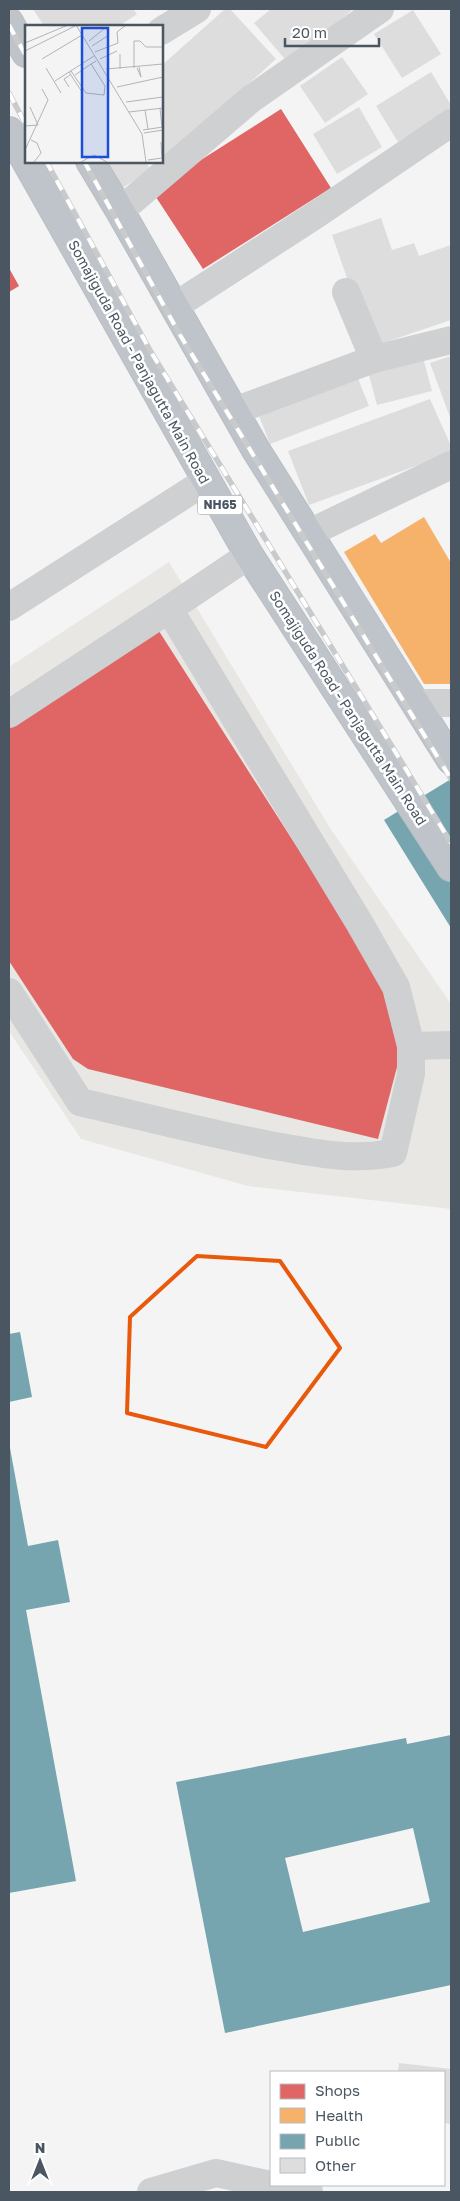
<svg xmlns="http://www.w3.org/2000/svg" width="460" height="2201" font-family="'Golos Text',sans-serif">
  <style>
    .commercial { fill: #e8e7e3 }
    .shops { fill: #e06666 }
    .health { fill: #f6b26b }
    .public { fill: #76a5af; fill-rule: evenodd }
    .building { fill: #ddddde }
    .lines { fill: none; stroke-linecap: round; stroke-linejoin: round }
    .highway-casing { stroke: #b9bec3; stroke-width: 30 }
    .minor { stroke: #ced0d2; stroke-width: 28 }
    .highway { stroke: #bec4c9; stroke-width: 28 }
    .rail-casing { stroke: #c9cacc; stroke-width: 5.5 }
    .rail { stroke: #fff; stroke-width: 4; stroke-dasharray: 11; stroke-linecap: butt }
    .marked { fill: none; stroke: #e8590c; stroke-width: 4; stroke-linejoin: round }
    .labels { text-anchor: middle; stroke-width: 5; stroke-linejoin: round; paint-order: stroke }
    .shield { fill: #fff; stroke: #808990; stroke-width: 1 }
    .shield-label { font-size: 12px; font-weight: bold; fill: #4a5661 }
    .street-label { font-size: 14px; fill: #4a5661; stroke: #fff }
    .inset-road { fill: none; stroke: #b0b5b9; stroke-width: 1 }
    .view { fill: #1d4ed8; fill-opacity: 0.15; stroke: #1d4ed8; stroke-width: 2.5 }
    .inset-edge { fill: none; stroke: #4a5661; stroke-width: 2.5 }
  </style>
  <rect width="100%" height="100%" fill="#f4f4f4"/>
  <path class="commercial" d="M169,562L330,828L451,1004V1209L248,1186L81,1139L9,1031V667Z"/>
  <path class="shops" d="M281,109L331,188L203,269L152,191Z
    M9,268L19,286L9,292Z
    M157,628L378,974L401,1052L378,1139L88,1069L73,1059L9,961V724Z"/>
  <path class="health" d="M424,517L451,563V684H424L344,552L375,534L381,543Z"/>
  <path class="public" d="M451,779V928L384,820Z
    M20,1332L32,1397L9,1402V1334Z
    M10,1448L28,1546L58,1540L70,1602L26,1610L76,1881L9,1893Z
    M451,1735V1985L225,2033L176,1782L406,1738L407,1744ZM413,1828L430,1902L303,1932L285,1858Z"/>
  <path class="building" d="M33,9H133L137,14L119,26H44Z
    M225,9H230L276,59L160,164L161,74L164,71L161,66Z
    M271,9H353L289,64L254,23Z
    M413,10L441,54L402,78L374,34Z
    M342,57L368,94L325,123L300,86Z
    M431,72L451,105V109L398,142L376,106Z
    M359,107L382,147L337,174L313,134Z
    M97,161H144L151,169L118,191Z
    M381,218L392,250L414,243L419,256L451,245V320L371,347L332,235Z
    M422,354L432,391L377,405L367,368Z
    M451,356V420L430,363Z
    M355,371L369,406L270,444L256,408Z
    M430,399L451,446V453L309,505L288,451Z
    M399,2063L451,2069V2124L444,2123V2072H398Z"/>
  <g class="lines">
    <defs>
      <path id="highway" d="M9,22L26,53
        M9,131L249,555L451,867
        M90,161L120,211L256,450L451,760"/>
    </defs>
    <use href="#highway" class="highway-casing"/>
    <path class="minor" d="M161,31L197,9
      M120,211L251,99L380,9
      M346,292L374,359
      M175,306L317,214L451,123
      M234,411L374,359L451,340
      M309,533L451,465
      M9,607L206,481
      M416,703H451
      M9,714L169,609
      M9,992L80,1102C145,1117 210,1134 275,1146C317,1153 350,1161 393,1153L411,1074V1046L396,987L360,924L169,609L249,555
      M411,1046L451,1045
      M272,2185L309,2192
      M151,2192L216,2173L271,2185"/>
    <use href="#highway" class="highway"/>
    <defs>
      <path id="rail" d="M9,25L26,56
        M9,93L26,125
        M46,161L151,352L451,843
        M84,161L180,335L451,779"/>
    </defs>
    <use href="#rail" class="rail-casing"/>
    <use href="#rail" class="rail"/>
  </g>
  <path class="marked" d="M197,1256L280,1261L340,1348L266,1447L127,1413L130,1317Z"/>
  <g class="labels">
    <rect class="shield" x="197.5" y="495.5" width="45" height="19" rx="4"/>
    <g class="shield-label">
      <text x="220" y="509">NH65</text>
    </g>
    <g class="street-label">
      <text transform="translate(139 362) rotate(61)" y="5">Somajiguda Road - Panjagutta Main Road</text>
      <text transform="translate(348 708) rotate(57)" y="5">Somajiguda Road - Panjagutta Main Road</text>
    </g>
  </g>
  <g transform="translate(25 25)">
    <rect width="138" height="138" fill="#f4f4f4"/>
    <path class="inset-road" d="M51,0L117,109L121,137M64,16L80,3M0,18L43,0M67,21L84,10M0,26L50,1M70,27L93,18L92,7L101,0M95,29V44M17,34L57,10M75,34L92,26M21,43L36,68M109,43V16H115L121,22H138M112,43L116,52L114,42M81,44L138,39M46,46L61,68L79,70L80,61L66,39L71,36M44,47L57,67M50,50L66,39M30,56L69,31M44,62L39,54L45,50M92,62L138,52M101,77L138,72M135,83L137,102M120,85L123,104M104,87L138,83M0,101L13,100L5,82M118,105L138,102M119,108L138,105M6,115L12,118L16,128L9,137M0,125L23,75L17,64M123,135L137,133L136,117M56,137L69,130L82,137"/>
    <path class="view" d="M57,3H83V132H57Z"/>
    <rect width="138" height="138" class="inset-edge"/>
  </g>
  <rect width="460" height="2201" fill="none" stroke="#4a5661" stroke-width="20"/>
  <rect x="270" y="2071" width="175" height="115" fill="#ffffff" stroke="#b7bbc0"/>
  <rect x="280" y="2084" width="25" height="15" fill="#e06666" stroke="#b7bbc0"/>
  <text x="315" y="2096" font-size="15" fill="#4a5661">Shops</text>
  <rect x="280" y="2108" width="25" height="15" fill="#f6b26b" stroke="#b7bbc0"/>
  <text x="315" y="2121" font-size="15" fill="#4a5661">Health</text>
  <rect x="280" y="2134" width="25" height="15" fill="#76a5af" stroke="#b7bbc0"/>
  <text x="315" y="2146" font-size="15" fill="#4a5661">Public</text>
  <rect x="280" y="2158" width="25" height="15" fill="#ddddde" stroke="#b7bbc0"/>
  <text x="315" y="2171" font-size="15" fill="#4a5661">Other</text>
  <g transform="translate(40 2161)" stroke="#ffffff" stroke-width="4" paint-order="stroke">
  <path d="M0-4L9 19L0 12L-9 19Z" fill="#4a5661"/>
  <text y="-8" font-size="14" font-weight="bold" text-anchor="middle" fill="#4a5661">N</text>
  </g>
  <path d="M285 38v8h94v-8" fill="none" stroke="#4a5661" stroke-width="2.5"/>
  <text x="292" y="38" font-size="15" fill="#4a5661" stroke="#ffffff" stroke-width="4" paint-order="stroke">20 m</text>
</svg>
